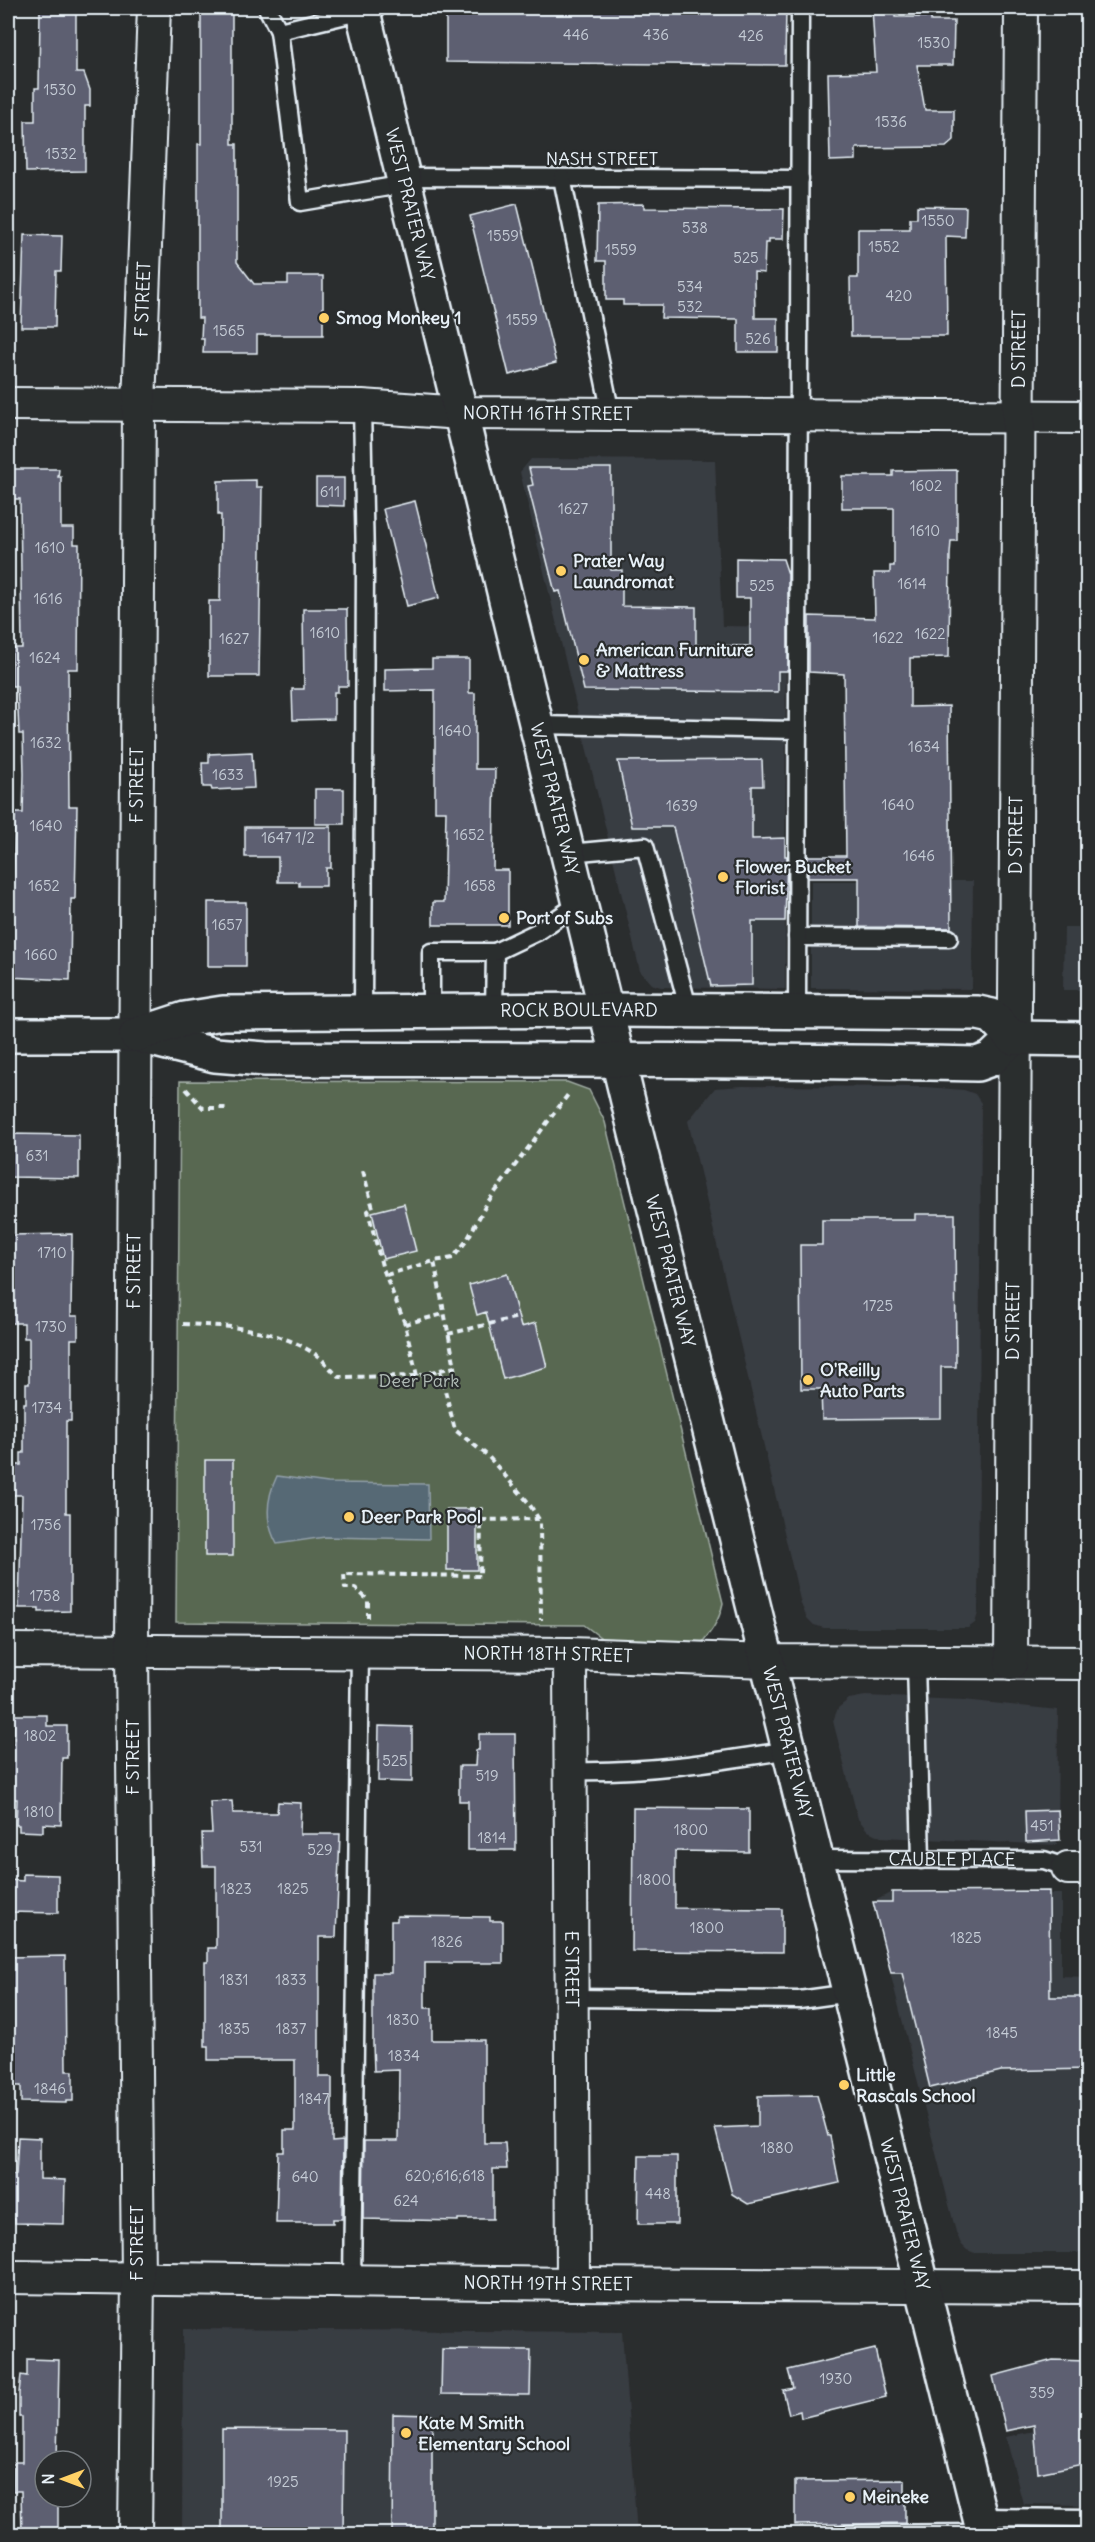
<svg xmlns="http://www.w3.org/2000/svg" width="1095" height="2542" font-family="Delius,sans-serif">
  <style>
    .built { fill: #393c42 }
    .green { fill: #596851; stroke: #a0aca4; stroke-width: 1.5 }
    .water { fill: #576974; stroke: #919fa9; stroke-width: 1.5 }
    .building { fill: #5d5f71; stroke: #e8f1f8; stroke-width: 1.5 }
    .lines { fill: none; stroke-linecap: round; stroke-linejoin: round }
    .service-casing { stroke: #e8f1f8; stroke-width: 21 }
    .minor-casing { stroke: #e8f1f8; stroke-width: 36 }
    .secondary-casing { stroke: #e8f1f8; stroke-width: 38 }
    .path { stroke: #e8f1f8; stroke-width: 4; stroke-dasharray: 6 4.5; stroke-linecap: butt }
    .service { stroke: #2a2d2e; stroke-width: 16 }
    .minor { stroke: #2a2d2e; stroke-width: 32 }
    .secondary { stroke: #2a2d2e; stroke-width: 33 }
    .poi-dot { fill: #ffd166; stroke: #2a2d2e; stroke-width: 2 }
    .labels { text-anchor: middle; stroke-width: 4.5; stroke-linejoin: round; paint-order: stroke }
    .number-label { font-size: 15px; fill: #c5ccd6 }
    .street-label { font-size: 18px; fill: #e8f1f8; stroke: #2a2d2e }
    .poi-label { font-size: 18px; font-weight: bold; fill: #e8f1f8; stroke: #2a2d2e; text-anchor: start }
    .park-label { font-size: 18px; fill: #afbab5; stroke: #2a2d2e }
  </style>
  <rect width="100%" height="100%" fill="#2a2d2e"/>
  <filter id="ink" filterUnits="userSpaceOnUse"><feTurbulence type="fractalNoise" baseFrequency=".0167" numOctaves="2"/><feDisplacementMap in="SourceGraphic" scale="12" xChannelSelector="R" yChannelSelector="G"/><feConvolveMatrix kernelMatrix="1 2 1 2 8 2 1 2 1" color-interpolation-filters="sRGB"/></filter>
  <g filter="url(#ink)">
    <path class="built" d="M531,459L715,460L722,626L786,627L785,989L661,987L651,984L640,971L520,472Z
      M811,881H973L972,989L811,988Z
      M1064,927H1087V990H1063Z
      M742,1086L925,1087L964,1090L975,1094L981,1103L978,1613L975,1623L968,1628H824L814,1625L807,1618L801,1604L688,1121L715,1088Z
      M865,1696L964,1700L1058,1710L1057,1845L881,1837L868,1831L858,1819L833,1721L838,1708L849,1699Z
      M890,1893L1061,1894V1976L1087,1977V2253H975L967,2250L961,2244L956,2232L874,1909L875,1901Z
      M183,2329L622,2332L637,2534H182Z
      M1087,2420V2505L1023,2504L1006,2437Z"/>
    <path class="green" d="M180,1081L567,1082L589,1090L605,1122L723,1603C719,1622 711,1632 699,1646L616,1649L584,1625L176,1622Z"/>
    <path class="water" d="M277,1476L328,1483L428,1484L429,1539L325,1537L277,1544C264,1521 266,1499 277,1476Z"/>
    <path class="building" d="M40,8H76V73H84L90,90V106H85V171L26,172L25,121H35V88H39Z
      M201,8H232V144H237V262L254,284H288V276H323V335H257V353H203L204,339H201L202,318H198V144H201Z
      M446,8H786L785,65L446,62Z
      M872,8H895V17H931V21H954L953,65H917L925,110H954V140L946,147L856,148V160L830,161L828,73L876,72Z
      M517,204L556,363L509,375L470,216Z
      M644,204V208L784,209L783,239H769V243H765L764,273L754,272L755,318H778V352H738V319L661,318L662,305H623V300H606V261H597L598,205Z
      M917,206L966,207L965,237L946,236L947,336H851L850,278H858V229H910V218H917Z
      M24,235L62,236L61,271H56L55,327H21Z
      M529,468H611V570H622V606L696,607V645L750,646V598H736V558L783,559L788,574V671H778V692L584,690L560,591L555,592L528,486L533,485Z
      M13,469H59L58,477H61V528H74V544H79L78,669H68L69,806H77L75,899H71L70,980L8,977V921H12L15,813H23L24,774L23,734H19L17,686H12V648H22L20,499H13Z
      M957,470V541H951L950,554L949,657L910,658V707L949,706L951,928L859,927V878H808V856H846L844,674L809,672V616L875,618L874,573H890V566H894V508H842V476H893V471Z
      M316,478H344V506L316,505Z
      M256,480V487H262L259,676H209V601H220L221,515H218V481Z
      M415,501L439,598L407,606L383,509Z
      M303,609H347L348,686H338V692H334V719L293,720L292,689H304Z
      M432,659H469V693H475V769H495L493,870H508V925H433V902H444L446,811H435V690L385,691V669L432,668Z
      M252,752L254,788L212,790L211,787H203L202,763H209V754Z
      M762,760L763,786H752V839L785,838V856H787L785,921H752V985L711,986L673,827H632L618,761Z
      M315,789H344V824H315Z
      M245,827H331V868H326V886H299V882H278V857H245Z
      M208,902H246V966H208Z
      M8,1134L79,1135V1178L8,1177Z
      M404,1204L416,1251L383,1259L372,1212Z
      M915,1214H955L956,1367H941V1418L822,1419L821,1389H801L800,1245H822V1220H915Z
      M72,1234L71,1316H78V1339H71V1421H66V1513H70V1611L39,1612V1608H19L22,1495H8V1465H21V1453H24V1403H26V1384H29V1338H24V1323H8V1235Z
      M507,1274L521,1327L536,1323L547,1367L503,1379L486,1312L477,1315L469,1285Z
      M205,1460H233V1556H205Z
      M447,1509H477V1570H447Z
      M14,1715H47V1726H67V1758H62L61,1825L43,1824V1832L19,1831V1825H16L17,1799H8V1744H14Z
      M379,1726L412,1727V1782L378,1781Z
      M479,1734H515L516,1850H468V1801H459V1766H475L476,1750H479Z
      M232,1801L233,1813H277L278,1802L301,1803L300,1834H340L336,1937H319V2077H332V2142L343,2141L342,2219H333V2223H276L278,2152H284V2130H295V2060H208V2046H205V1962H208V1948H216V1866H203L202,1833H212L210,1802Z
      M633,1808L749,1809V1852L675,1851V1908L782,1909V1952L632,1951Z
      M1058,1810L1060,1840L1026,1842L1025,1811Z
      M23,1874L58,1875V1913L8,1912L9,1880L23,1881Z
      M1049,1891L1050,1997H1088V2069L1001,2071L930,2088L902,1973H891L873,1902H892V1892Z
      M397,1916L490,1917V1921H503V1963H425V2008H432V2040H484V2143H505L507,2169H493V2219H458V2221L363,2219L364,2141H398L399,2070L374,2071L373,2044V1973H391V1921H397Z
      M65,1956L66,2071H73V2101H66V2103L21,2102V2086H10L12,2052H8V1957Z
      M817,2095L828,2136H830L839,2183L748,2204L732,2194L715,2128L758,2126V2096Z
      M18,2137L40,2138V2179L65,2180L64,2224L15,2223V2219H8V2188H11V2175H16Z
      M639,2156H677V2224H638Z
      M442,2349L531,2350L530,2395L441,2394Z
      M875,2349L886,2397L801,2418L800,2411L789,2414L783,2390L793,2388L788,2370Z
      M27,2359L59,2360L57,2461H45V2497H55V2505L58,2506V2535H22L21,2491H13L14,2462H22V2417H19V2393L21,2375L27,2376Z
      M1053,2360L1088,2361V2463L1038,2473L1034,2425L1006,2431L993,2376Z
      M393,2414L432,2415V2535H392Z
      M222,2429L344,2430L343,2535H222Z
      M905,2480V2523L795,2525V2481Z"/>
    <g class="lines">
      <defs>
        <g id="service">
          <path d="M267,8L279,31"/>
          <path d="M363,11L279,31L300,202L406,184"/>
          <path d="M404,177L800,179"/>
          <path d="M562,178L611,414"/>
          <path d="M362,406L365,563L363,1012"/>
          <path d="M538,725L798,730"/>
          <path d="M569,853L645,846L689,1011"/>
          <path d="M797,937L949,938"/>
          <path d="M494,1011L495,952L537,932L581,902"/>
          <path d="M431,1012V952H495"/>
          <path d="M797,1012L800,8"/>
          <path d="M916,1662L921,1860"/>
          <path d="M570,1771C644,1773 717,1762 789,1750"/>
          <path id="s1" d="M816,1859L1044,1860L1068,1868"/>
          <path d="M572,1998L799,2000L850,1993"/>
          <path d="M352,2282L360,1652"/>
          <path d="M980,2517L1088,2518"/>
          <path d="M842,2534L984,2533"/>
        </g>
        <g id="minor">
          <path id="s2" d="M8,404L362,406L461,413L1088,417"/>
          <path id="s3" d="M8,1650L570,1654L768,1661L1088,1663"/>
          <path id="s4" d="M570,1654L573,2284"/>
          <path id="s5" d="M1011,1663L1021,8"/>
          <path d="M1068,1868H1088"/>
          <path id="s6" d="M8,2277L573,2284L1088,2287"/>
          <path id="s7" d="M135,2534L138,2279L132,1651L139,404L154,8"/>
        </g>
        <g id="secondary">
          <path id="s8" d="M362,8L628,1101L984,2534"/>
          <path d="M8,1035H136L215,1055L265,1059C503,1060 740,1059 977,1064L991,1059L1013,1038"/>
          <path id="s9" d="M136,1035L185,1019L223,1013L606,1010L978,1013L992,1016L1013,1038L1088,1039"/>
        </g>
      </defs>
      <use href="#service" class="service-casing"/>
      <use href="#minor" class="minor-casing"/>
      <use href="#secondary" class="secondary-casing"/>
      <path class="path" d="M186,1089L203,1108H226
        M363,1171L373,1208L368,1211L382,1266L405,1324L417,1376
        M386,1275L434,1261
        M183,1324C229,1326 276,1328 315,1354C324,1360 331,1370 339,1377L417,1376L440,1370L455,1430L487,1455L528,1502L540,1521L541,1620
        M405,1324L444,1314
        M448,1334L518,1317
        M440,1370L455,1367L434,1261L453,1258L467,1240L487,1203L570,1092
        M469,1509H481V1520
        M368,1618V1600L355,1588H345L344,1574L480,1576L481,1520L539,1519"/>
      <use href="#service" class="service"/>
      <use href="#minor" class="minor"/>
      <use href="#secondary" class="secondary"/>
    </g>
  </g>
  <g class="poi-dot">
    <circle cx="324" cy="318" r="6"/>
    <circle cx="561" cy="571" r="6"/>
    <circle cx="584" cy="660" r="6"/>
    <circle cx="723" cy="877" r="6"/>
    <circle cx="504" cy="918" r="6"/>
    <circle cx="808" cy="1380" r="6"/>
    <circle cx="349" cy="1517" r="6"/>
    <circle cx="844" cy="2085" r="6"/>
    <circle cx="406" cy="2433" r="6"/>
    <circle cx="850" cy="2497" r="6"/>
  </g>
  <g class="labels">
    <g class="number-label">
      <text x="576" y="40">446</text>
      <text x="656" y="40">436</text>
      <text x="751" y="41">426</text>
      <text x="934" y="48">1530</text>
      <text x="60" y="95">1530</text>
      <text x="891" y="127">1536</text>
      <text x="61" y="159">1532</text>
      <text x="938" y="226">1550</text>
      <text x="695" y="233">538</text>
      <text x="503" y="241">1559</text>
      <text x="884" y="252">1552</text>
      <text x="621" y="255">1559</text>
      <text x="746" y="263">525</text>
      <text x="690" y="292">534</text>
      <text x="899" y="301">420</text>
      <text x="690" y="312">532</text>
      <text x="522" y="325">1559</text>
      <text x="229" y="336">1565</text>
      <text x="758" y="344">526</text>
      <text x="926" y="491">1602</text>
      <text x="330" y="497">611</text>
      <text x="573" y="514">1627</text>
      <text x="925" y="536">1610</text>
      <text x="50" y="553">1610</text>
      <text x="912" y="589">1614</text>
      <text x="762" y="591">525</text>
      <text x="48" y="604">1616</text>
      <text x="325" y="638">1610</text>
      <text x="930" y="639">1622</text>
      <text x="888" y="643">1622</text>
      <text x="234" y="644">1627</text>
      <text x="45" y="663">1624</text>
      <text x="455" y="736">1640</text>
      <text x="46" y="748">1632</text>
      <text x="924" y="752">1634</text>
      <text x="228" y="780">1633</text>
      <text x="898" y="810">1640</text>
      <text x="682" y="811">1639</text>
      <text x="46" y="831">1640</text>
      <text x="469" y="840">1652</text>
      <text x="288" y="843">1647 1/2</text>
      <text x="919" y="861">1646</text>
      <text x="44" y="891">1652</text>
      <text x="480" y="891">1658</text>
      <text x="227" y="930">1657</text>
      <text x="41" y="960">1660</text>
      <text x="37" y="1161">631</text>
      <text x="52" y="1258">1710</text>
      <text x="878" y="1311">1725</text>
      <text x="51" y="1332">1730</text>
      <text x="47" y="1413">1734</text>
      <text x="46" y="1530">1756</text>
      <text x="45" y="1601">1758</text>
      <text x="40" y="1741">1802</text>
      <text x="395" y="1766">525</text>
      <text x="487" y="1781">519</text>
      <text x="39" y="1817">1810</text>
      <text x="1042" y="1831">451</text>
      <text x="691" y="1835">1800</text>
      <text x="492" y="1843">1814</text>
      <text x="251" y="1852">531</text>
      <text x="320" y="1855">529</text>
      <text x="654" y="1885">1800</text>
      <text x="236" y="1894">1823</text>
      <text x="293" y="1894">1825</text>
      <text x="707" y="1933">1800</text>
      <text x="966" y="1943">1825</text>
      <text x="447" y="1947">1826</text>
      <text x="234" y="1985">1831</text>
      <text x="291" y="1985">1833</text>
      <text x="403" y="2025">1830</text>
      <text x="234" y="2034">1835</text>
      <text x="291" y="2034">1837</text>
      <text x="1002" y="2038">1845</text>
      <text x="404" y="2061">1834</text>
      <text x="50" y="2094">1846</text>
      <text x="314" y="2104">1847</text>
      <text x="777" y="2153">1880</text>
      <text x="445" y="2181">620;616;618</text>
      <text x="305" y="2182">640</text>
      <text x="658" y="2199">448</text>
      <text x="406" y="2206">624</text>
      <text x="836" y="2384">1930</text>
      <text x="1042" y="2398">359</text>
      <text x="283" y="2487">1925</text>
    </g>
    <g class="street-label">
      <text x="602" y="165">NASH STREET</text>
      <text dy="6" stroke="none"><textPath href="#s8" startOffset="202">WEST PRATER WAY</textPath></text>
      <text dy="6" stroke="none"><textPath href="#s7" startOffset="2235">F STREET</textPath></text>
      <text dy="6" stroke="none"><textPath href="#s5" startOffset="1314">D STREET</textPath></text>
      <text dy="6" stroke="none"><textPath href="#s2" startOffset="540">NORTH 16TH STREET</textPath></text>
      <text dy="6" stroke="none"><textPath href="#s7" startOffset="1749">F STREET</textPath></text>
      <text dy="6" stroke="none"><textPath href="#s8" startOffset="814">WEST PRATER WAY</textPath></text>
      <text dy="6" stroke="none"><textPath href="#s5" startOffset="828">D STREET</textPath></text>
      <text dy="6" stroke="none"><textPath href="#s9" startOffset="446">ROCK BOULEVARD</textPath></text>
      <text dy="6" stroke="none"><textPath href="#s7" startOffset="1263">F STREET</textPath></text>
      <text dy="6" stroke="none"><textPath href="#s8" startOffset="1300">WEST PRATER WAY</textPath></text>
      <text dy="6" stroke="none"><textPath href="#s5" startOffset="342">D STREET</textPath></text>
      <text dy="6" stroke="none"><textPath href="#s3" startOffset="540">NORTH 18TH STREET</textPath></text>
      <text dy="6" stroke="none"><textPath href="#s8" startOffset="1786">WEST PRATER WAY</textPath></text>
      <text transform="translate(133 1757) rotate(-90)" y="6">F STREET</text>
      <text dy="6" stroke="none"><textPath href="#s1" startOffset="136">CAUBLE PLACE</textPath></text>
      <text dy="6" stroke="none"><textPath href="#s4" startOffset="315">E STREET</textPath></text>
      <text dy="6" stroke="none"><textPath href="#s8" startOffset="2272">WEST PRATER WAY</textPath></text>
      <text transform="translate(137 2243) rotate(-90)" y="6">F STREET</text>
      <text dy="6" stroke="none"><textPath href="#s6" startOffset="540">NORTH 19TH STREET</textPath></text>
    </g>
    <g class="poi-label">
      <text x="336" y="324">Smog Monkey 1</text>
      <text x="573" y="567">Prater Way<tspan x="573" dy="21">Laundromat</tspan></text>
      <text x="596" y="656">American Furniture<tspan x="596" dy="21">&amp; Mattress</tspan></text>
      <text x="735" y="873">Flower Bucket<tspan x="735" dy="21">Florist</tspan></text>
      <text x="516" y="924">Port of Subs</text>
      <text x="820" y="1376">O'Reilly<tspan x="820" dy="21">Auto Parts</tspan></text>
      <text x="361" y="1523">Deer Park Pool</text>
      <text x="856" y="2081">Little<tspan x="856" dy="21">Rascals School</tspan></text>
      <text x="418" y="2429">Kate M Smith<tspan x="418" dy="21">Elementary School</tspan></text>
      <text x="862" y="2503">Meineke</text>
    </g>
    <g class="park-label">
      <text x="419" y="1387">Deer Park</text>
    </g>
  </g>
  <rect width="1095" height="2542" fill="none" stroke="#2a2d2e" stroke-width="30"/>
  <rect x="15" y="15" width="1065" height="2512" fill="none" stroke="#e8f1f8" stroke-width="2" filter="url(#ink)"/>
  <g transform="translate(63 2479) rotate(270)"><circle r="28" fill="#2a2d2e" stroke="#767b7f" stroke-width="1.5"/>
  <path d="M0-4.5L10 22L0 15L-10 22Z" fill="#ffd166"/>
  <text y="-9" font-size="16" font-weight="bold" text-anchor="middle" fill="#e8f1f8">N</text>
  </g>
</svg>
